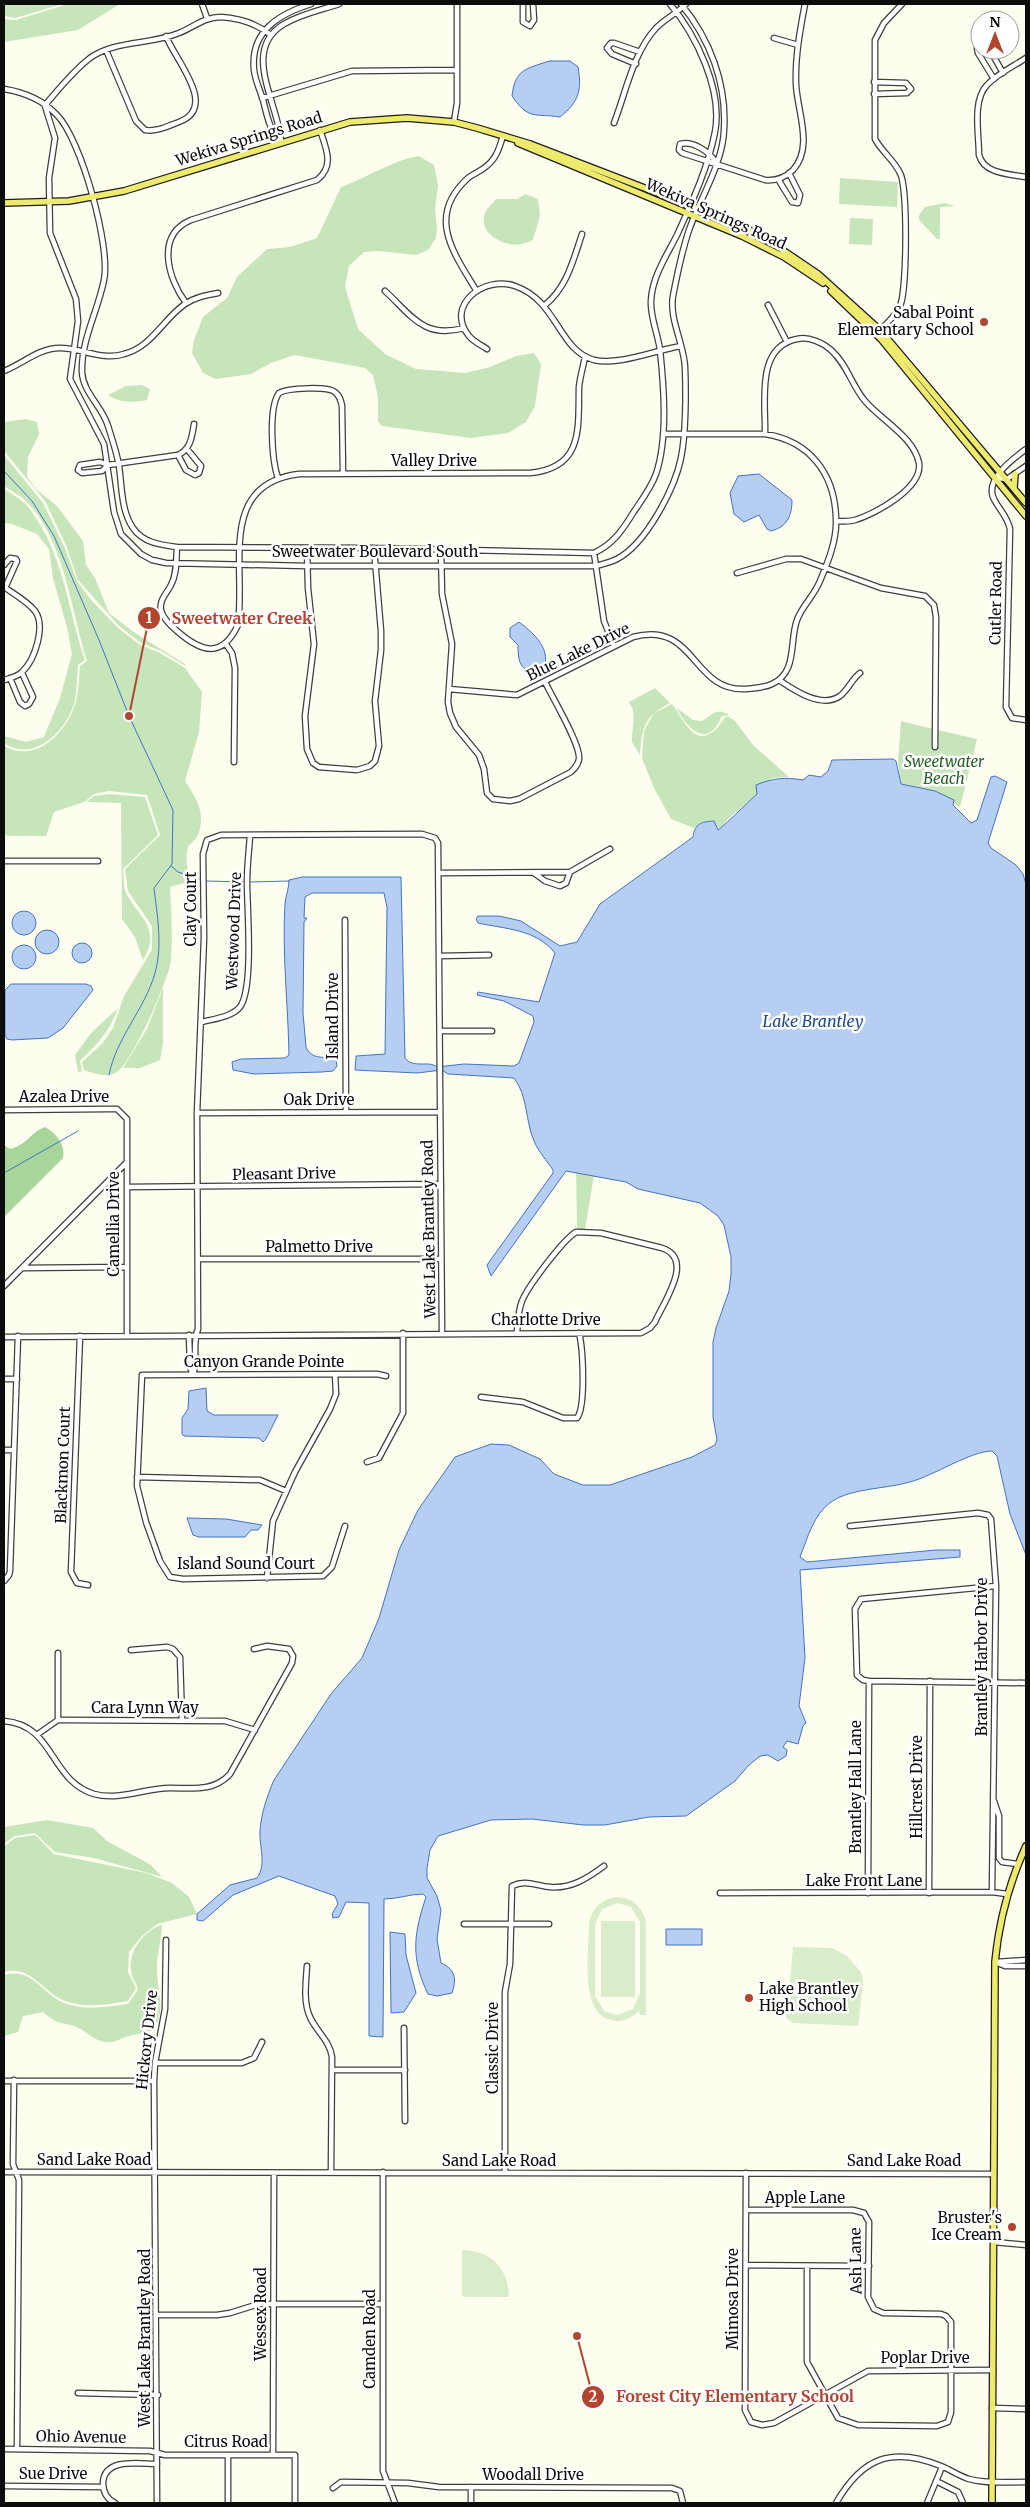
<svg xmlns="http://www.w3.org/2000/svg" width="1030" height="2507" font-family="Merriweather,serif">
  <style>
    .green { fill: #c7e5ba }
    .forest { fill: #a8d59a }
    .pitch { fill: #daedcb; fill-rule: evenodd }
    .water { fill: #b6cef1; stroke: #4374c2 }
    .lines { fill: none; stroke-linecap: round; stroke-linejoin: round }
    .stream { stroke: #4374c2; stroke-width: 1 }
    .minor-casing { stroke: #3f3f3f; stroke-width: 7 }
    .major-casing { stroke: #1d1d1d; stroke-width: 8 }
    .minor { stroke: #fff; stroke-width: 4.5 }
    .major { stroke: #edea6e; stroke-width: 5.5 }
    .poi-dot { fill: #b14530; stroke: #fff; stroke-width: 2 }
    .labels { text-anchor: middle; stroke-width: 5; stroke-linejoin: round; paint-order: stroke }
    .street-label { font-size: 15px; fill: #0c0c0c; stroke: #fff }
    .poi-label { font-size: 15px; fill: #0c0c0c; stroke: #fff; text-anchor: end }
    .park-label { font-size: 15px; font-style: italic; fill: #225f23; stroke: #fff }
    .water-label { font-size: 16px; font-style: italic; fill: #204994; stroke: #fff }
    .leader { fill: none; stroke: #b14530; stroke-width: 2 }
    .callout-dot { fill: #b14530; stroke: #fff; stroke-width: 2 }
    .mark-label { font-size: 15px; text-anchor: middle; font-weight: bold; fill: #fff }
    .callout-label { font-size: 16px; text-anchor: middle; font-weight: bold; fill: #b14530; stroke: #fff; stroke-width: 5; stroke-linejoin: round; paint-order: stroke }
  </style>
  <rect width="100%" height="100%" fill="#fdfeed"/>
  <path class="green" d="M4,4H63L15,18L4,16Z
    M68,4H120L78,30L4,42V19L16,20Z
    M419,156L434,165L438,185L435,209L437,228L436,238L428,250L416,255L379,251L364,252L349,266L345,287L358,329L385,354L416,369L466,373L490,367L516,356L534,353L541,364L535,406L526,422L508,433L471,438L382,426L378,422V397L373,375L365,368L295,355L271,363L251,374L216,379L203,373L192,353L194,340L203,317L227,298L237,277L267,249L290,247L317,238L341,187C366,178 393,160 419,156Z
    M840,178L898,182L897,207L839,204Z
    M525,194L538,199L540,216L533,240C530,241 526,243 522,244C504,248 475,232 486,211C488,207 493,203 496,199H517Z
    M944,203L955,206L940,207V239H937L919,220V215L925,207Z
    M850,218L873,219L872,245L849,244Z
    M142,385L150,389L147,400C133,403 120,403 108,395L126,386Z
    M26,419L37,422L39,434L28,457L27,477L36,489L57,506L83,541L86,565L95,578L109,613L135,633L185,664L186,666L161,651L141,643L119,626L78,580L66,545L45,501L4,451V422Z
    M4,455L43,503L64,546L77,581L92,601L118,628L140,645L160,653L185,668L202,692L199,732L185,781C197,799 206,814 198,835C195,842 188,843 187,851C185,860 189,870 188,882L170,887C171,911 173,936 171,959C170,978 132,1062 117,1072C107,1079 94,1073 84,1070L82,1062L102,1044L113,1028L124,996L152,950V926L128,891L125,869L160,835L147,795L109,791L94,794L84,802L54,812L46,836H8L4,834V746C8,748 14,751 19,751C46,755 70,725 76,701C79,690 79,678 80,666L87,661C71,611 65,540 26,501C20,495 11,491 4,486Z
    M4,489C10,493 17,497 23,502C30,507 34,516 39,523C65,565 69,614 85,660L78,665C77,677 77,689 75,700C70,723 45,754 18,749C13,748 8,745 4,744V736L26,742L44,737L60,698L72,654L67,627L53,578L49,549L37,534L12,524L4,523Z
    M655,688L670,703C644,716 642,727 640,755L632,742C631,727 638,715 629,702Z
    M672,704C682,717 694,748 714,731C720,727 721,720 727,716L735,721L753,745L789,777L773,778L757,785V794L728,819L721,829L701,822L694,828L671,819L654,788L642,758L644,731L654,713Z
    M677,708L693,720L702,721C712,715 715,708 728,714L729,715L722,716C719,722 714,733 706,734C694,736 680,717 677,708Z
    M901,721L933,729V750H938V730L977,739L960,807L953,803L954,800L935,791L901,784L898,762Z
    M109,794L145,797L158,835L123,869C124,876 123,886 126,893C139,918 162,928 143,960L135,937L122,919L121,803L87,802L94,796Z
    M163,988V1043L160,1060L140,1068H123L147,1029Z
    M118,1008C109,1033 98,1043 80,1061L82,1071L78,1072L75,1055L91,1033Z
    M576,1166L595,1169L585,1229H577Z
    M47,1820L93,1828L107,1841L151,1865L162,1877L94,1858L55,1852L35,1833L15,1836L4,1844V1827Z
    M35,1835L54,1854L146,1873L172,1883L189,1897L197,1914L157,1924L142,1936L129,1952L128,1972L136,1988L128,2001C106,2005 86,2008 65,2001C42,1992 32,1965 4,1972V1846L15,1838Z
    M162,1925C162,1941 156,1956 157,1971C157,1987 163,2001 159,2017C153,2037 144,2031 130,2036C123,2037 118,2041 112,2042C95,2044 88,2031 74,2026C56,2021 59,2025 43,2012L23,2016L18,2032L4,2036V1975C32,1967 42,1994 64,2003C86,2011 106,2007 128,2004L138,1989C136,1983 131,1976 131,1970C128,1952 144,1930 162,1925Z"/>
  <path class="forest" d="M45,1127C56,1133 66,1145 63,1158L4,1217V1145L10,1149C27,1145 31,1132 45,1127Z"/>
  <path class="pitch" d="M618,1897C633,1898 642,1907 646,1921V2015H640L639,2011C632,2018 622,2023 611,2020C579,2013 589,1951 589,1925C591,1909 602,1898 618,1897ZM618,1903L631,1907L640,1922V1993L633,2009L617,2015L604,2011L595,1996V1925L602,1909Z
    M601,1921H635V1997H601Z
    M793,1947L832,1948L847,1956L861,1972L863,1982L858,2026L793,2023L786,2018L787,1986L790,1982Z
    M462,2250C491,2251 508,2267 509,2297H464L462,2295Z"/>
  <path class="water" d="M549,61H570L578,67C582,90 579,102 560,117C535,113 529,121 512,96C515,69 526,69 549,61Z
    M759,474L792,500C792,516 787,527 771,531L767,529L759,515L744,522L734,514L730,493L738,476Z
    M519,622C536,635 552,650 543,671C521,673 518,665 518,645L510,637V628Z
    M893,759L896,761L901,784L935,791L954,800L953,805L971,823L977,820L991,777L995,776L1007,782L988,843L991,848L1016,865L1023,874L1026,884V1555L1010,1514L997,1456L992,1451C971,1451 933,1476 910,1482C887,1489 850,1488 831,1502C813,1515 808,1537 800,1557L807,1562L936,1550H960V1557L800,1570L805,1658L799,1706L806,1723L803,1726L798,1744L787,1741L783,1747L787,1750L786,1756L778,1761L768,1755L760,1756L749,1765L735,1781L686,1816L649,1817L605,1825H583L532,1819L491,1820L438,1836L430,1850L427,1868V1878L437,1896L441,1910L437,1939L441,1963C455,1969 457,1979 452,1993L437,1996L428,1994C410,1957 414,1933 426,1897L423,1894C410,1894 398,1899 384,1899L383,2037L369,2036V1903L346,1902L339,1917L333,1918L332,1914L338,1904L335,1896L279,1876L233,1895L203,1921L197,1920V1914L230,1885L257,1878C267,1864 259,1846 260,1831C261,1814 267,1796 274,1780L331,1694L362,1658L379,1618L399,1550L418,1510L455,1457L491,1444L509,1445L540,1459L554,1474L583,1485H610L692,1457L715,1445L717,1440L713,1417V1342L716,1328L729,1291L731,1274V1257L724,1225L718,1216L700,1203L638,1189L626,1182L566,1171L491,1276L487,1265L553,1173V1170C547,1161 538,1151 534,1141C525,1120 528,1096 514,1078L448,1074L442,1070L417,1073L355,1070L356,1056L385,1054L387,907L384,893H312L305,897L304,918H307L304,922L303,1013L306,1047C312,1061 324,1055 336,1060L337,1066L333,1071L322,1072L254,1074L233,1070L232,1062L241,1059L285,1058L289,1055C288,1003 282,954 285,903C286,895 289,888 289,880L302,877H401L405,1058C413,1069 429,1060 437,1067L464,1064L514,1066L519,1063L534,1022L533,1016L504,1001L477,995L478,992L539,1002L555,953C536,929 505,929 478,923L476,919L478,916H499L521,921L560,946L577,942L600,904L693,837C695,823 701,822 714,821L718,830C722,828 749,801 757,794L756,785C773,778 785,777 803,780L809,775L821,777L828,771L832,760Z
    M12 923a12 12 0 1 1 24 0a12 12 0 1 1-24 0Z
    M35 942a12 12 0 1 1 24 0a12 12 0 1 1-24 0Z
    M72 953a10 10 0 1 1 20 0a10 10 0 1 1-20 0Z
    M12 957a12 12 0 1 1 24 0a12 12 0 1 1-24 0Z
    M11,984H86L91,986L93,990L63,1028L48,1038L12,1040L7,1039L5,1035V990Z
    M206,1388L207,1411L214,1415H278L266,1439L263,1442L259,1438L184,1436L182,1434V1418L188,1409L189,1391Z
    M187,1518L226,1519L262,1525L258,1530H251L245,1537H199L193,1535Z
    M666,1929H702V1945H666Z
    M390,1932L405,1934L406,1955L416,1993L404,2012L391,2013Z"/>
  <g class="lines">
    <path class="stream" d="M4,471L32,501L54,536L99,640L129,716L173,810L172,864L154,888C157,915 163,945 155,973C145,1009 116,1038 109,1075
      M171,866L178,872L199,879
      M207,881L243,882
      M251,882L289,881
      M4,1173L78,1131"/>
    <defs>
      <path id="minor" d="M202,4L207,18
        M523,4V22L530,26L534,20L533,4
        M774,38L798,45
        M980,44L977,48L978,53L994,79
        M106,50L136,121L145,130C157,132 168,126 179,122C219,107 175,60 166,36
        M990,50L1003,73
        M1026,58C1014,66 997,74 987,85C972,100 979,135 979,155C984,174 1009,174 1026,177
        M636,64L612,54L607,48L611,43H614L640,52
        M874,82L906,83L911,89L907,93L874,94
        M4,89C23,92 43,100 57,115C81,139 111,247 104,280C98,311 81,340 82,372C83,393 102,406 108,426C112,439 117,453 119,466C122,486 121,511 133,528C143,543 161,545 177,547L374,548L594,553C613,544 622,531 633,513C641,501 651,488 656,474C668,438 664,387 660,350C658,334 650,317 651,301C652,277 666,257 677,235C692,202 708,168 715,132C723,90 696,35 670,4
        M262,98L352,71L457,70
        M45,105C59,89 73,71 90,58C116,40 150,45 179,33C194,27 204,17 221,17C238,18 257,24 271,35
        M45,106L55,138L49,178L50,233L76,299L78,321L70,379L104,444L114,512L121,534L141,554L152,560L166,563L307,566H596C603,564 611,562 617,559C646,544 675,488 681,458C686,434 686,391 685,367C684,344 669,319 673,296C677,275 682,251 689,230C700,199 723,163 724,130C727,84 710,39 681,4
        M454,122L457,103V4
        M614,123C626,92 633,53 656,28C665,19 677,13 686,4
        M281,142C279,104 240,50 284,24C301,14 321,10 339,4
        M281,142C269,130 267,115 263,100C260,90 255,80 254,70C250,31 279,14 311,4
        M716,162C709,152 693,140 680,144L679,150L682,153L765,180C776,181 785,178 793,170C814,147 797,111 796,84C795,57 800,30 805,4
        M778,179L792,202L798,203L800,195L789,173
        M476,290C453,252 426,216 468,178C473,174 479,172 484,168C496,160 499,149 503,136
        M385,291C412,316 424,339 464,328
        M186,303C168,279 155,235 191,220L317,180C335,166 326,148 320,130
        M545,305C567,287 573,261 582,234
        M768,305L787,342
        M878,332C886,324 896,316 900,306C907,291 908,187 900,173C894,160 882,152 875,139V40L884,23L902,4
        M487,349C481,345 474,342 469,336C444,305 485,275 515,286C558,301 558,350 594,360C618,366 656,350 681,346
        M4,371C23,364 38,348 60,348C82,348 102,361 124,354C152,347 163,319 185,304C195,297 207,295 218,293
        M765,434C766,403 755,347 797,339C809,336 823,343 831,350C847,364 852,386 865,401C881,420 914,437 919,463C923,488 875,514 855,520C849,522 843,521 836,521
        M1026,449C1013,459 982,481 995,501C1001,512 1007,516 1010,529L1006,707L1012,718L1026,720
        M178,455L186,470L195,475L199,473L201,466L187,449
        M108,465L102,471L82,473L78,470L80,465L100,462L108,465L178,455C191,449 192,436 194,424
        M278,478C272,461 268,408 279,393C288,388 327,386 335,392C340,396 341,401 342,406L343,473
        M997,478L1007,479L1026,466
        M177,547C176,560 177,574 171,585C167,593 159,600 161,610C163,619 171,626 177,631C201,652 222,659 238,625C246,567 217,484 299,474L530,473C584,468 578,428 579,387C580,377 583,367 585,357
        M307,549L308,588L314,644L305,716L307,749L313,763L319,767L357,770L370,766L375,761L379,746L375,701L381,650V631L374,548
        M441,549L442,594L452,644L448,702L450,713L456,727L479,755L484,769L487,793L493,799L510,801L519,799L571,772C575,768 578,765 579,759C581,745 552,697 545,682
        M594,553L604,621L614,646
        M4,565L10,558L16,559L17,561L5,588
        M737,573L786,559H801L881,588L925,596L934,605L936,617L935,747
        M4,587C14,594 27,601 35,611C46,626 35,660 22,672C17,677 10,678 4,680
        M225,643L232,653L235,668L234,762
        M10,678L20,702L25,706L29,704L33,697L22,673
        M779,680C794,690 821,709 840,696C848,690 852,679 860,673
        M449,689L517,695L633,637C696,620 691,692 746,689C754,688 764,688 772,684C798,672 789,642 797,620C802,606 814,596 820,581C828,562 837,540 836,519C835,474 810,441 765,434H664
        M4,861H98
        M439,873L570,872L610,849
        M534,873L545,881L560,886L566,883L570,872
        M345,920L346,1112
        M439,956L489,955
        M202,1022C213,1019 232,1017 240,1007C254,988 247,908 247,882C247,866 249,851 250,836
        M440,1031H492
        M4,1110L108,1109H117L127,1119V1336
        M197,1113L440,1112
        M127,1187L441,1184
        M198,1259H441
        M22,1268L127,1267
        M4,1286L126,1163
        M189,1335L190,1367L193,1375C198,1360 192,1343 198,1329L197,1113L204,938L203,854L207,840L221,835L422,834L435,838L438,843L442,1333
        M80,1336L71,1572L77,1583L88,1585
        M4,1337L641,1333L650,1328L655,1322C664,1301 695,1259 662,1248L601,1233L576,1232C563,1240 528,1286 522,1301C518,1311 518,1322 517,1332
        M4,1379H17
        M481,1397L523,1402L563,1418H577C586,1407 583,1348 579,1333
        M4,1450H14
        M367,1462L379,1458L403,1413V1333
        M137,1477L260,1480L286,1491
        M345,1526L332,1567L323,1576L183,1579L170,1577L160,1561L146,1522L137,1486L142,1375L377,1374L386,1376
        M850,1526L978,1513L988,1515L991,1519L996,1586L992,1892
        M267,1578L273,1521L295,1472L330,1409L336,1394L335,1374
        M4,1581L9,1575L10,1571L18,1336
        M996,1586L861,1599L855,1609L857,1675L863,1680L869,1681L1026,1683
        M131,1650L167,1647L173,1649L180,1657L182,1720
        M58,1720V1653
        M4,1721C55,1725 49,1780 94,1794C119,1801 145,1788 170,1788C192,1788 214,1792 230,1774L292,1663L293,1656L289,1649L267,1646L254,1649
        M38,1734L58,1720H66L225,1721L255,1730
        M994,1801L999,1816V1858L1002,1862L1018,1864
        M720,1893L992,1892L1007,1894
        M868,1893L869,1681
        M929,1893L930,1681
        M464,1924H549
        M995,1962L1005,1966H1026
        M996,1962L1026,1960
        M307,1966C306,1982 303,2002 310,2017C316,2031 330,2041 332,2057L331,2172
        M404,2028L405,2121
        M155,2063H242L254,2058L262,2042
        M332,2070H405
        M14,2080L13,2164L19,2180L17,2449
        M4,2081H154
        M4,2172L994,2174
        M383,2172V2471L395,2503
        M505,2173V1992L510,1964L512,1886C526,1879 536,1886 550,1887C571,1889 588,1878 604,1866
        M746,2173L745,2410L751,2422L762,2425L774,2423L868,2371L993,2370
        M746,2210H853L864,2213L869,2222L868,2297L874,2309L883,2313L941,2314L946,2316L951,2322V2412L948,2422L937,2426L858,2425L838,2418L807,2362V2266
        M994,2242L1026,2245
        M746,2265L869,2266
        M157,2315H217L230,2313L259,2304H383
        M78,2393L158,2395
        M992,2408L1026,2409
        M4,2449L150,2451L165,2455H295V2503
        M228,2455V2503
        M273,2455L274,2173
        M936,2481L958,2492L963,2503
        M4,2486L103,2487
        M471,2487V2503
        M333,2488L341,2482L408,2483L439,2487L672,2488L680,2491L683,2503
        M115,2503C107,2499 103,2492 103,2483C104,2457 140,2464 157,2464
        M157,2503L154,2081L155,2063L165,2009L166,1940
        M836,2503C862,2458 891,2446 941,2466C951,2470 959,2476 969,2479C987,2484 1008,2482 1026,2482
        M927,2503L942,2467"/>
      <path id="major" d="M518,143L742,236L784,257L823,283
        M4,203L69,201L124,191L350,122L407,118L454,122L477,128L530,144L741,225L781,249L818,274L880,330L1026,503
        M831,291L881,339L1026,516
        M1014,488L1015,474
        M992,2503L995,1962C999,1921 1009,1883 1026,1846"/>
    </defs>
    <use href="#minor" class="minor-casing"/>
    <use href="#major" class="major-casing"/>
    <use href="#minor" class="minor"/>
    <use href="#major" class="major"/>
  </g>
  <g class="poi-dot">
    <circle cx="984" cy="322" r="5"/>
    <circle cx="749" cy="1998" r="5"/>
    <circle cx="1012" cy="2227" r="5"/>
  </g>
  <g class="labels">
    <g class="street-label">
      <text transform="translate(249 139) rotate(-17)" y="5">Wekiva Springs Road</text>
      <text transform="translate(716 214) rotate(24)" y="5">Wekiva Springs Road</text>
      <text x="434" y="466">Valley Drive</text>
      <text x="375" y="557">Sweetwater Boulevard South</text>
      <text transform="translate(996 603) rotate(-89)" y="5">Cutler Road</text>
      <text transform="translate(578 652) rotate(-26)" y="5">Blue Lake Drive</text>
      <text transform="translate(191 909) rotate(-90)" y="5">Clay Court</text>
      <text transform="translate(234 931) rotate(-88)" y="5">Westwood Drive</text>
      <text transform="translate(333 1016) rotate(-90)" y="5">Island Drive</text>
      <text x="64" y="1102">Azalea Drive</text>
      <text x="319" y="1105">Oak Drive</text>
      <text transform="translate(284 1174) rotate(-1)" y="5">Pleasant Drive</text>
      <text transform="translate(114 1224) rotate(-90)" y="5">Camellia Drive</text>
      <text transform="translate(429 1229) rotate(-91)" y="5">West Lake Brantley Road</text>
      <text x="319" y="1252">Palmetto Drive</text>
      <text x="546" y="1325">Charlotte Drive</text>
      <text x="264" y="1367">Canyon Grande Pointe</text>
      <text transform="translate(63 1465) rotate(-88)" y="5">Blackmon Court</text>
      <text x="246" y="1569">Island Sound Court</text>
      <text transform="translate(982 1657) rotate(-90)" y="5">Brantley Harbor Drive</text>
      <text x="145" y="1713">Cara Lynn Way</text>
      <text transform="translate(856 1787) rotate(-90)" y="5">Brantley Hall Lane</text>
      <text transform="translate(917 1787) rotate(-90)" y="5">Hillcrest Drive</text>
      <text x="864" y="1886">Lake Front Lane</text>
      <text transform="translate(147 2040) rotate(-84)" y="5">Hickory Drive</text>
      <text transform="translate(493 2048) rotate(-90)" y="5">Classic Drive</text>
      <text x="94" y="2165">Sand Lake Road</text>
      <text x="499" y="2166">Sand Lake Road</text>
      <text x="904" y="2166">Sand Lake Road</text>
      <text x="805" y="2203">Apple Lane</text>
      <text transform="translate(856 2261) rotate(-91)" y="5">Ash Lane</text>
      <text transform="translate(733 2299) rotate(-90)" y="5">Mimosa Drive</text>
      <text transform="translate(261 2314) rotate(-90)" y="5">Wessex Road</text>
      <text transform="translate(145 2338) rotate(-90)" y="5">West Lake Brantley Road</text>
      <text transform="translate(370 2339) rotate(-90)" y="5">Camden Road</text>
      <text x="925" y="2363">Poplar Drive</text>
      <text transform="translate(81 2437) rotate(1)" y="5">Ohio Avenue</text>
      <text x="226" y="2447">Citrus Road</text>
      <text x="53" y="2479">Sue Drive</text>
      <text x="533" y="2480">Woodall Drive</text>
    </g>
    <g class="poi-label">
      <text x="974" y="318">Sabal Point<tspan x="974" dy="17">Elementary School</tspan></text>
      <text x="759" y="1994" text-anchor="start">Lake Brantley<tspan x="759" dy="17">High School</tspan></text>
      <text x="1002" y="2223">Bruster's<tspan x="1002" dy="17">Ice Cream</tspan></text>
    </g>
    <g class="park-label">
      <text x="944" y="767">Sweetwater<tspan x="944" dy="17">Beach</tspan></text>
    </g>
    <g class="water-label">
      <text x="813" y="1027">Lake Brantley</text>
    </g>
  </g>
  <path class="leader" d="M129 716L149 618M577 2336L593 2397"/>
  <g class="callout-dot">
    <circle cx="129" cy="716" r="5"/>
    <circle cx="577" cy="2336" r="5"/>
    <circle cx="149" cy="618" r="12"/>
    <circle cx="593" cy="2397" r="12"/>
  </g>
  <g class="mark-label">
    <text x="149" y="623">1</text>
    <text x="593" y="2402">2</text>
  </g>
  <g class="callout-label">
    <text x="242" y="624">Sweetwater Creek</text>
    <text x="735" y="2402">Forest City Elementary School</text>
  </g>
  <rect width="1030" height="2507" fill="none" stroke="#0c0c0c" stroke-width="10"/>
  <g transform="translate(995 35)"><circle r="24" fill="#ffffff" stroke="#9e9e9e"/>
  <path d="M0-4L9 19L0 12L-9 19Z" fill="#b14530"/>
  <text y="-8" font-size="14" font-weight="bold" text-anchor="middle" fill="#0c0c0c">N</text>
  </g>
</svg>
